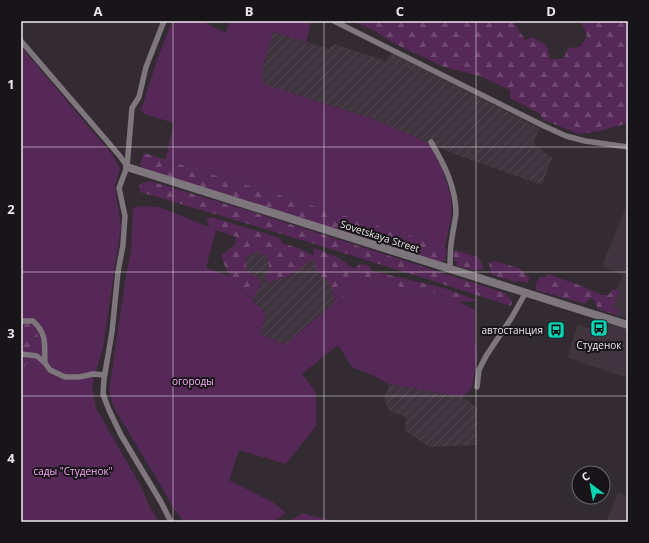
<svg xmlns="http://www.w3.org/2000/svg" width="649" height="543" font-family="'Open Sans',sans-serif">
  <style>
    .built { fill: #40343f }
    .industrial { fill: url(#industrial-furrows) }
    .green { fill: #562857 }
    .forest { fill: url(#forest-firs) }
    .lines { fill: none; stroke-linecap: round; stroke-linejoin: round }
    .street { stroke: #7e767d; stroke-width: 5.5 }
    .secondary { stroke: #7e767d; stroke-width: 8 }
    .grid { fill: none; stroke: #ebe7eb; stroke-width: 1; stroke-opacity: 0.55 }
    .labels { text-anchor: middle; stroke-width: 4; stroke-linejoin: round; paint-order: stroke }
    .street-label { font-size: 10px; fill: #ebe7eb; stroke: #181518 }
    .poi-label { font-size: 10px; fill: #ebe7eb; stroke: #181518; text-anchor: end }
    .park-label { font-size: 10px; fill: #fca9fc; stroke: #181518 }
    .neatline { fill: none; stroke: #ebe7eb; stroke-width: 1.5 }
    .grid-label { font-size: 13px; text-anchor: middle; font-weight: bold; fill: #ebe7eb }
  </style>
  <defs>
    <pattern id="industrial-furrows" width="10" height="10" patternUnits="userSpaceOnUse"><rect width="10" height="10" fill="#40343f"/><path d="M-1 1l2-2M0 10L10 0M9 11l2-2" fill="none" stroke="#524852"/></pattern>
    <pattern id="forest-firs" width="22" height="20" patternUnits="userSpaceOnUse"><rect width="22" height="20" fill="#562857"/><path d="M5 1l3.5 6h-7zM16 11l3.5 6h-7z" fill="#6e476f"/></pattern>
  </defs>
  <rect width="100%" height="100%" fill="#322b31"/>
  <path class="built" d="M628,202V319L607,312L623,275L602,266Z
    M611,322L628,328V378L568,358L571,344L578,324L598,332Z
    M618,492L628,496V522H606Z"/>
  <path class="industrial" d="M273,32L329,49L334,44L386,61L391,53L539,128L534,144L552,158L542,185L454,154L373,119L262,84V70Z
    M257,250L267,257L269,266V273L267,283L286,277L299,270L310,260L315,261L323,278L331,284L335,303L291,339L287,345L260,334L266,314L253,299L262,282L246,269V258Z
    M389,384L462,397L478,408L477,412V445L429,447L405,431L406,417L389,411L384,399Z"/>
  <path class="green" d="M172,21H202L225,33L231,21H311L306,42L273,32L262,70L263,84L373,119L429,143L442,169L451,196V218L445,247L165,160L174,123L144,114L141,110L158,57Z
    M21,47L111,153L120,168L115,186L121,226L103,348L92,385L96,408L142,488L150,508L158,520L159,522H21V376L29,359L38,338L21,324Z
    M139,206L159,207L216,230L206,268L229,276L231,279L252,299L266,314L260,334L286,345L291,339L335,303L340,302L344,297L350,266L354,269L361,277L395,286L438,294L459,302L475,310V340L478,354L472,387L462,397L389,384L374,376L352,367L338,345L302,374L316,392V426L286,464L239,450L229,480L274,503L286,513L272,522H184L174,509L154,474L138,448L113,406L109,390L124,288L131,248L133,209Z
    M303,513L312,516L338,522H288Z"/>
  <path class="forest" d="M353,21H513L525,40L532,37L546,45L551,60L564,58L568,48L580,47L587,36L581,21H598L601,23L609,21H628V123L600,131L579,134L544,120L539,113L510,98V90L480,76L444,67L395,44L375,31Z
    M144,153L445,247L447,251L445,261L440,262L145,169L140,165Z
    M150,181L259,214L505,293L512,301L511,306C388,266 264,228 140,192L139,185Z
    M211,217L280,238L282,243L301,249L313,256L314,248L337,257L350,266L344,297L340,302L335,303L331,285L323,278L315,269V261L310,260L299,270L286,277L267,283L265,275L269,273V266L267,257L257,251L246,258V269L262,282L253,299L231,279L225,266L221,256L235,244L236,237L210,228L206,220Z
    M455,250L478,257L484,268L475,271L457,266V262L454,260L453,253Z
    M494,261L519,268L530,278L528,283L518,281L515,282L492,275L490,269L489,263Z
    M360,264L368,265L372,271L444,288L479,301L459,302L438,294L395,286L361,277L354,269Z
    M548,274L587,288L601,295H608L614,289L620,290L613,307L618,310L617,315L598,309L594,300L590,298L585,304L536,290V283L540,277H546Z
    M28,322L36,328L38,338L21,376V324Z"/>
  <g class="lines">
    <path class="street" d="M164,21L146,67L139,97L132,108L127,167L119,188L125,216L123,245L118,272L112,332L104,379L103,394L109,410L121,435L161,502L171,522
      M334,21L544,126L566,136L585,141L628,147
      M21,41L119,155L127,166
      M431,142C444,164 456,187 456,214C455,222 453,230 452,238C450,248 450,259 450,269
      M21,321H33C48,335 44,345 45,363
      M21,354L37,356L45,363L50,370L65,377H79L93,374L105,375
      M477,387L479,370L486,356L512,317L526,292"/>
    <path class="secondary" d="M127,167L628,325"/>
  </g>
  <path class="grid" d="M173,21V522M324,21V522M476,21V522M21,147H628M21,272H628M21,396H628"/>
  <defs>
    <symbol id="bus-square" viewBox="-11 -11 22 22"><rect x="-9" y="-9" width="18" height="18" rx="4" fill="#09d5b5" stroke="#181518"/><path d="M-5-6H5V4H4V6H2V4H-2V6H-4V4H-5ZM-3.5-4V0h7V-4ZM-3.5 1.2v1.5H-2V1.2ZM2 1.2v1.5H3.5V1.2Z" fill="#111"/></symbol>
  </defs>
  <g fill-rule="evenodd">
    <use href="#bus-square" x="589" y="318" width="20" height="20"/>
    <use href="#bus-square" x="546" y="320" width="20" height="20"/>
  </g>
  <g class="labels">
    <g class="street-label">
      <text transform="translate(380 236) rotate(18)" y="4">Sovetskaya Street</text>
    </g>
    <g class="poi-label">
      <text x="543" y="334">автостанция</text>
      <text x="599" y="349" text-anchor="middle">Студенок</text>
    </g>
    <g class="park-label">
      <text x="193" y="385">огороды</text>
      <text x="73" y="475">сады "Студенок"</text>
    </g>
  </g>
  <rect width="649" height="543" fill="none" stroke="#181518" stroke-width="44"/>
  <g transform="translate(591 485) rotate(328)"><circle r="19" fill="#181518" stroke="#6c696c"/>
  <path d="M0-3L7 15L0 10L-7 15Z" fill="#09d5b5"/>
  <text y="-6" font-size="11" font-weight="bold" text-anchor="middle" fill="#ebe7eb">С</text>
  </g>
  <rect x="22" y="22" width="605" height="499" class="neatline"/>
  <g class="grid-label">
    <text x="98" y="16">A</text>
    <text x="249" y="16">B</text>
    <text x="400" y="16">C</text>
    <text x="551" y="16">D</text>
    <text x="11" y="89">1</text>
    <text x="11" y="214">2</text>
    <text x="11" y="338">3</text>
    <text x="11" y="463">4</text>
  </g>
</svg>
